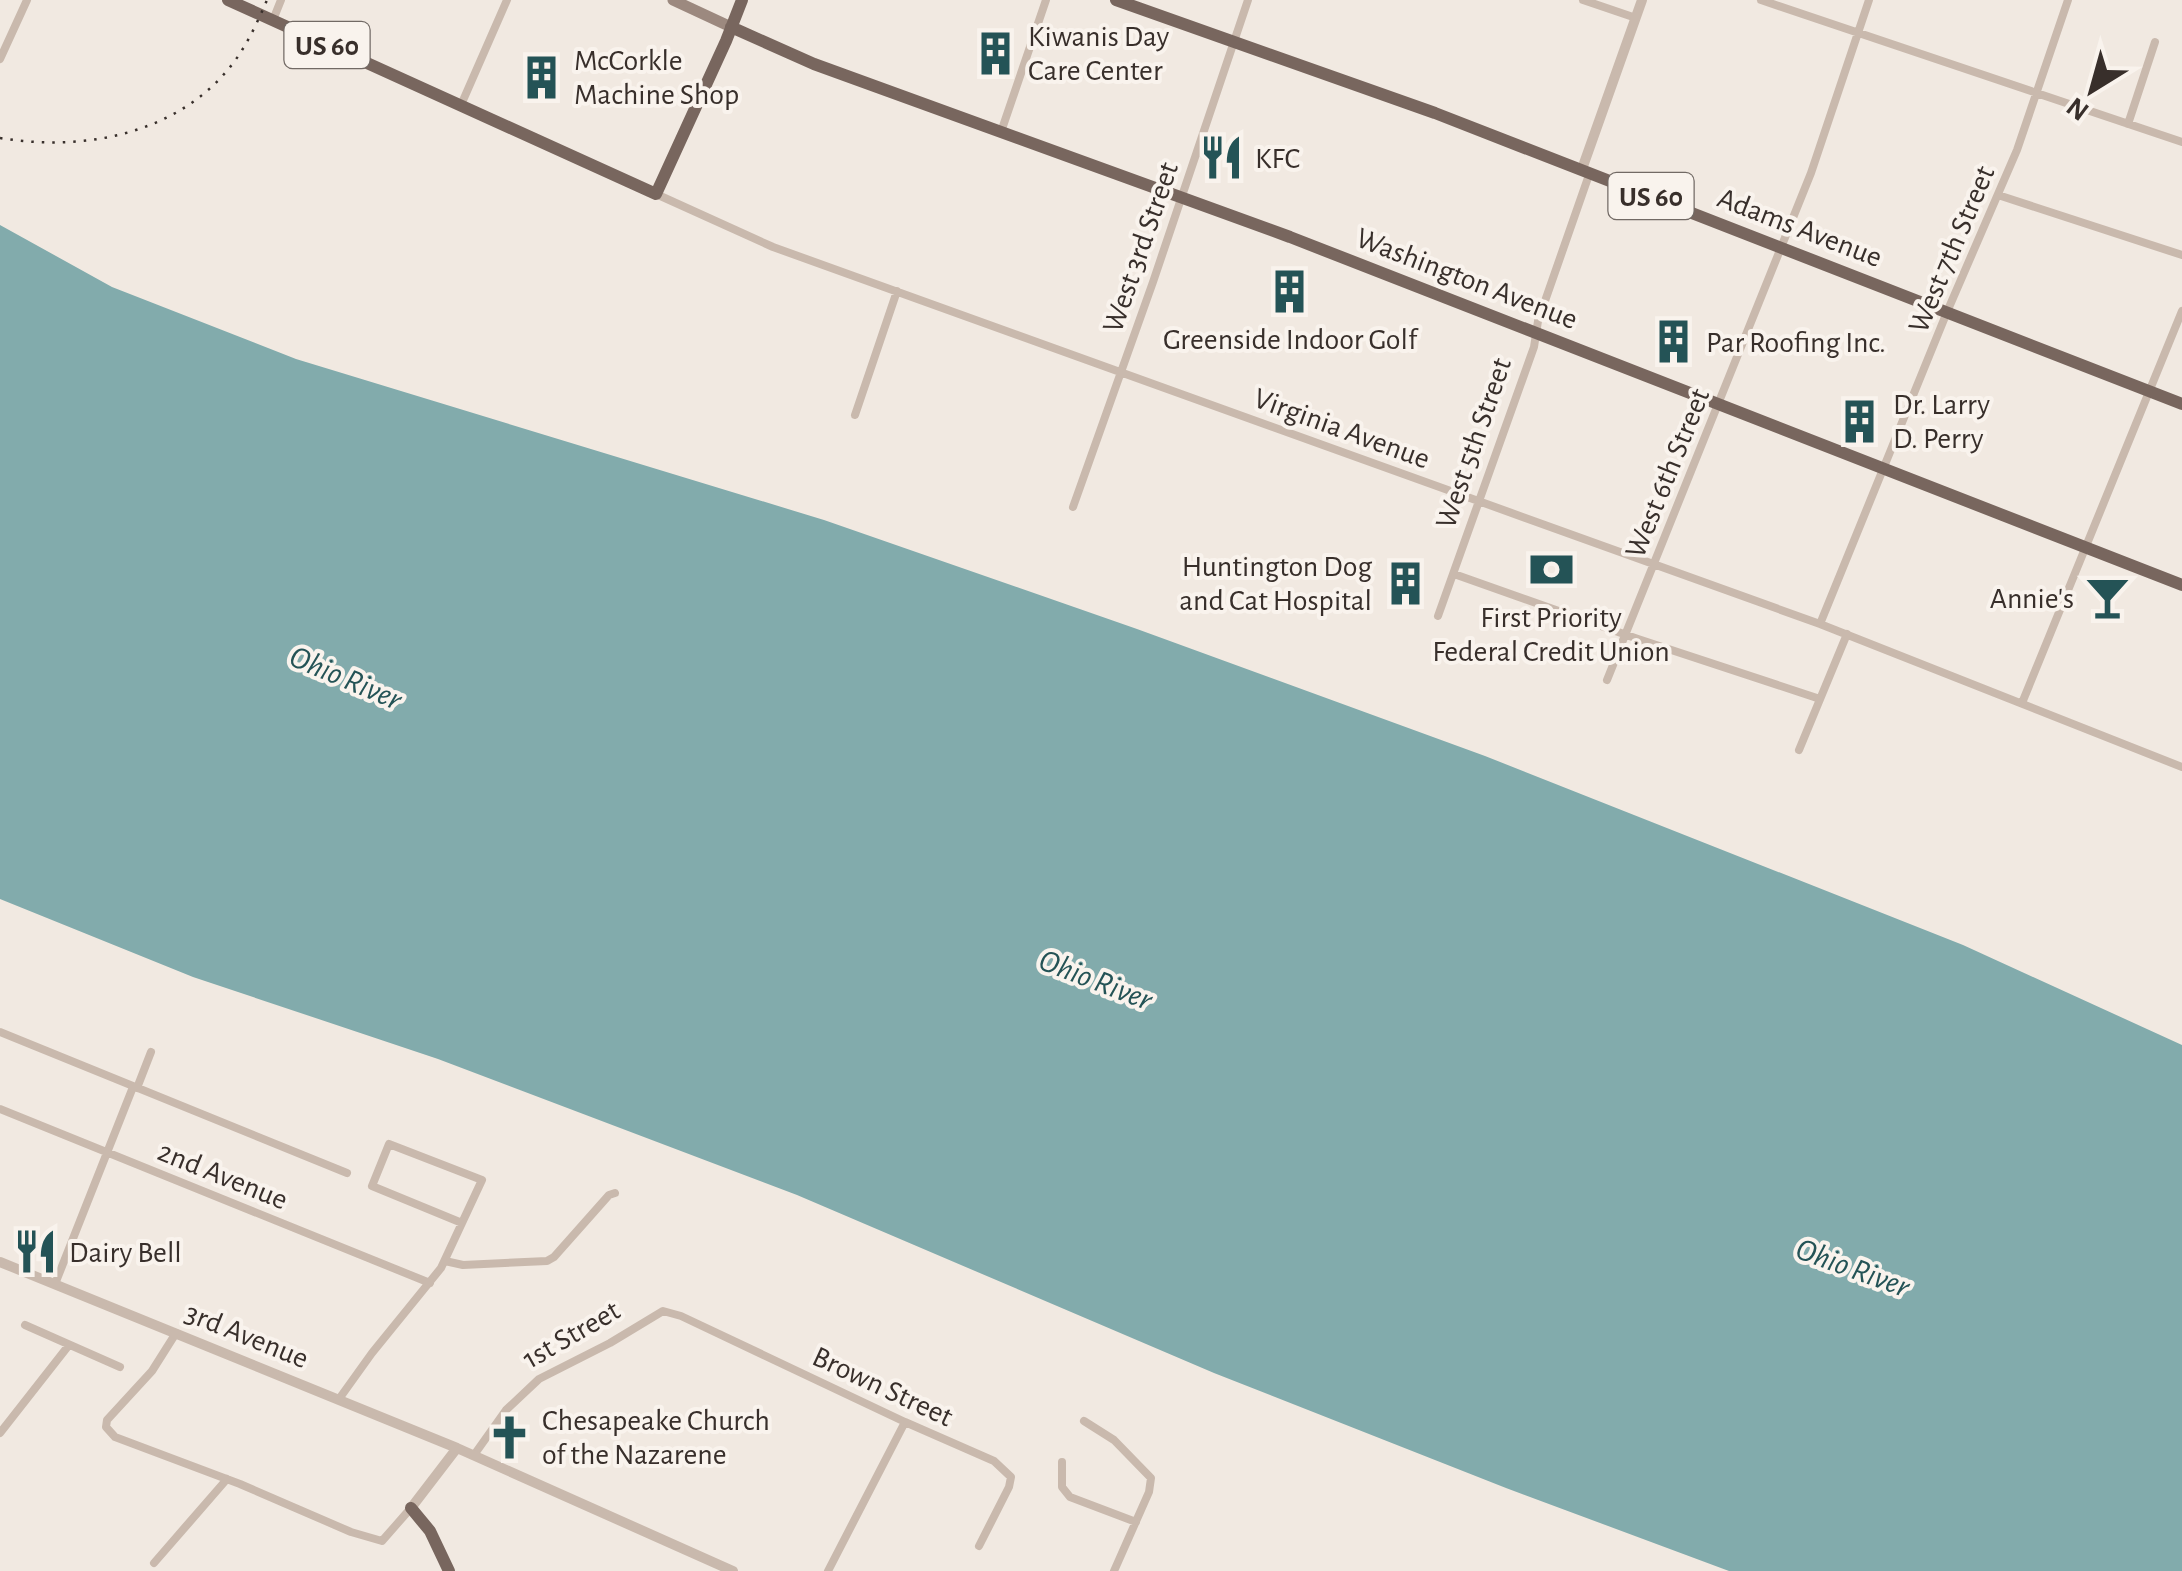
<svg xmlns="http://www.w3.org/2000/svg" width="2182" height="1571" font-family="'Alegreya Sans',sans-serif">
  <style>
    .water { fill: #82abac }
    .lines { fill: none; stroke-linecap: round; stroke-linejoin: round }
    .minor { stroke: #c9b9ad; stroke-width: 8 }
    .tertiary { stroke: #c9b9ad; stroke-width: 10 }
    .secondary { stroke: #9c897f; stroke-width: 11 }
    .primary { stroke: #78665e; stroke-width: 12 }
    .rail { stroke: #382f2b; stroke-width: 2.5; stroke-dasharray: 2.5 8; stroke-linecap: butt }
    .labels { text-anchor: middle; stroke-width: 8; stroke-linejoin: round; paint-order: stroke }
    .shield { fill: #f9f3ed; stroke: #726a65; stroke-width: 2.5 }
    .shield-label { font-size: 28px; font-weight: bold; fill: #382f2b }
    .poi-label { font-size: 30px; fill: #382f2b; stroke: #f9f3ed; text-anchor: start }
    .street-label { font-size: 30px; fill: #382f2b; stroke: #f9f3ed }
    .water-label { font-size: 32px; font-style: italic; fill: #245356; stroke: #f9f3ed }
  </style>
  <rect width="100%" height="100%" fill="#f1e9e1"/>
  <path class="water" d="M0,225L112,287L296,359L824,520L1137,629L1485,756L1963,945L2182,1045V1571H1729L1506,1488L1214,1373L797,1195L438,1059L193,977L0,899Z"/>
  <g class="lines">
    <path class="minor" d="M1583,0L1636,18
      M1761,0L2182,142
      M273,20L281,0
      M0,59L27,0
      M461,105L507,0
      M2128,124L2155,42
      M1001,132L1046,0
      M656,194L773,247L1820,624L2182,767
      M1998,195L2182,255
      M855,415L897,291
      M1073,507L1153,282L1248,0
      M1454,574L1638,639L1820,699
      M1438,616L1534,347L1538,321L1590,172
      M1820,624L1947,312L2017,150L2068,0
      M1607,680L1811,173L1869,0
      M2022,703L2182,311
      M1799,750L1847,634
      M0,1032L347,1173
      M137,1088L151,1052
      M0,1109L430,1283
      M445,1261L463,1265L547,1261L554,1257L609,1195L615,1193
      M55,1284L133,1087
      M25,1325L120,1367
      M176,1333L152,1371L107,1420L106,1427L115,1437L240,1484L351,1532L382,1541L411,1508
      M339,1399L372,1353L441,1268L482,1180L389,1144L372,1186L462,1223
      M1084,1421L1114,1440L1151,1478L1149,1492L1114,1571
      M0,1433L69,1345
      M474,1455L506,1410L539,1379L610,1343L663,1311L681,1316L905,1422L994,1461L1011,1477L1009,1487L979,1546
      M1062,1462V1487L1070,1497L1136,1522
      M154,1563L227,1479
      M828,1571L905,1422"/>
    <path class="tertiary" d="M1582,169L1642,0
      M0,1262L457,1448L733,1571
      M411,1508L457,1448"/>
    <path class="secondary" d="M673,0L731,27"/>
    <path class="primary" d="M228,0L656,194L726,41L742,0
      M1116,0L1435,113L2182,404
      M731,27L814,64L1290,237L2182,585
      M411,1508L430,1531L449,1571"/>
    <path class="rail" d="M0,138C85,152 180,134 234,62C248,43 258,21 267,0"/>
  </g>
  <defs>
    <symbol id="building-bare" viewBox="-9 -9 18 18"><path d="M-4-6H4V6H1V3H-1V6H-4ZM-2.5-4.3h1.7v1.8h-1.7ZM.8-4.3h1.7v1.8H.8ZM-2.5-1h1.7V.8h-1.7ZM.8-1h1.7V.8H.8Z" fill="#245356" stroke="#f9f3ed" stroke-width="2.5" paint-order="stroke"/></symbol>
    <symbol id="restaurant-bare" viewBox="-9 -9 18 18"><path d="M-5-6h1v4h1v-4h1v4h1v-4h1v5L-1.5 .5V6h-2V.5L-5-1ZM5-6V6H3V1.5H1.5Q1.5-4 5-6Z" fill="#245356" stroke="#f9f3ed" stroke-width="2.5" paint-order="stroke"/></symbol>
    <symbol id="bank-bare" viewBox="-9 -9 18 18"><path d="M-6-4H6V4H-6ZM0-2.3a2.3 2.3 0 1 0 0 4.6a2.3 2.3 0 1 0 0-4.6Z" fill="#245356" stroke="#f9f3ed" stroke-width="2.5" paint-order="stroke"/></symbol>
    <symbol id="bar-bare" viewBox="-9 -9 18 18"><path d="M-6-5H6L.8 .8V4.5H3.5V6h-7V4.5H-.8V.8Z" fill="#245356" stroke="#f9f3ed" stroke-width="2.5" paint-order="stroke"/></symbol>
    <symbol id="church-bare" viewBox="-9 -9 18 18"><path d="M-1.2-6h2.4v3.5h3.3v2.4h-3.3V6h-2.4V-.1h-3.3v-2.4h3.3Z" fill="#245356" stroke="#f9f3ed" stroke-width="2.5" paint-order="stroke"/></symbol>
  </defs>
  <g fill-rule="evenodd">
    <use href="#building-bare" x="964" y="22" width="63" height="63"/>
    <use href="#building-bare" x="510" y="46" width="63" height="63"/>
    <use href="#restaurant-bare" x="1190" y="126" width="63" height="63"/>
    <use href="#building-bare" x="1258" y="260" width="63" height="63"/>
    <use href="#building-bare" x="1642" y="310" width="63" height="63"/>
    <use href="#building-bare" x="1828" y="390" width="63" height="63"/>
    <use href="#bank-bare" x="1520" y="538" width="63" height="63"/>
    <use href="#building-bare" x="1374" y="552" width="63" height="63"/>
    <use href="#bar-bare" x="2076" y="566" width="63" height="63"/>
    <use href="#restaurant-bare" x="4" y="1220" width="63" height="63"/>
    <use href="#church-bare" x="478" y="1406" width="63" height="63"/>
  </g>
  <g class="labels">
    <g class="shield">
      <rect x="284.5" y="22" width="85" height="46" rx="8"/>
      <rect x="1608.5" y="173" width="85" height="46" rx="8"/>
    </g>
    <g class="shield-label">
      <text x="327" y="55">US 60</text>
      <text x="1651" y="206">US 60</text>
    </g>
    <g class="poi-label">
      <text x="1028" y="46">Kiwanis Day<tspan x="1028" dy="34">Care Center</tspan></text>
      <text x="574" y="70">McCorkle<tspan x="574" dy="34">Machine Shop</tspan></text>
      <text x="1255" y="168">KFC</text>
      <text x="1290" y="349" text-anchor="middle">Greenside Indoor Golf</text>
      <text x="1706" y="352">Par Roofing Inc.</text>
      <text x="1893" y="414">Dr. Larry<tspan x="1893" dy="34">D. Perry</tspan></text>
      <text x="1372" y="576" text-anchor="end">Huntington Dog<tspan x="1372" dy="34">and Cat Hospital</tspan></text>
      <text x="2074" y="608" text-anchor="end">Annie's</text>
      <text x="1551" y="627" text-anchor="middle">First Priority<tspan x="1551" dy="34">Federal Credit Union</tspan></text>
      <text x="69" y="1262">Dairy Bell</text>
      <text x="542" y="1430">Chesapeake Church<tspan x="542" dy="34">of the Nazarene</tspan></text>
    </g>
    <g class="street-label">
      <text transform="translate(1800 227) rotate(21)" y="10">Adams Avenue</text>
      <text transform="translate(1140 247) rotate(-71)" y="10">West 3rd Street</text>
      <text transform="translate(1951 249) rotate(-67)" y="10">West 7th Street</text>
      <text transform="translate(1467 278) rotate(21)" y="10">Washington Avenue</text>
      <text transform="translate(1342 428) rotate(20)" y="10">Virginia Avenue</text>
      <text transform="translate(1473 443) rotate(-71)" y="10">West 5th Street</text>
      <text transform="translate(1667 473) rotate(-68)" y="10">West 6th Street</text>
      <text transform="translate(223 1175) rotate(22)" y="10">2nd Avenue</text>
      <text transform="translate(571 1334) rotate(-30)" y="10">1st Street</text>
      <text transform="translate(247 1335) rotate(22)" y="10">3rd Avenue</text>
      <text transform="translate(883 1386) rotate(25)" y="10">Brown Street</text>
    </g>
    <g class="water-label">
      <text transform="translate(346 677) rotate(23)" y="11">Ohio River</text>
      <text transform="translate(1096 979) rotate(21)" y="11">Ohio River</text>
      <text transform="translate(1853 1267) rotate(20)" y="11">Ohio River</text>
    </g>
  </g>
  <g transform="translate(2092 90) rotate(217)" stroke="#f9f3ed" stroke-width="8" paint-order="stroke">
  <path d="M0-8L18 38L0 25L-18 38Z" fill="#382f2b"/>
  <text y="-15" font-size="28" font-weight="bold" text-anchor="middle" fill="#382f2b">N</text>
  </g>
</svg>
